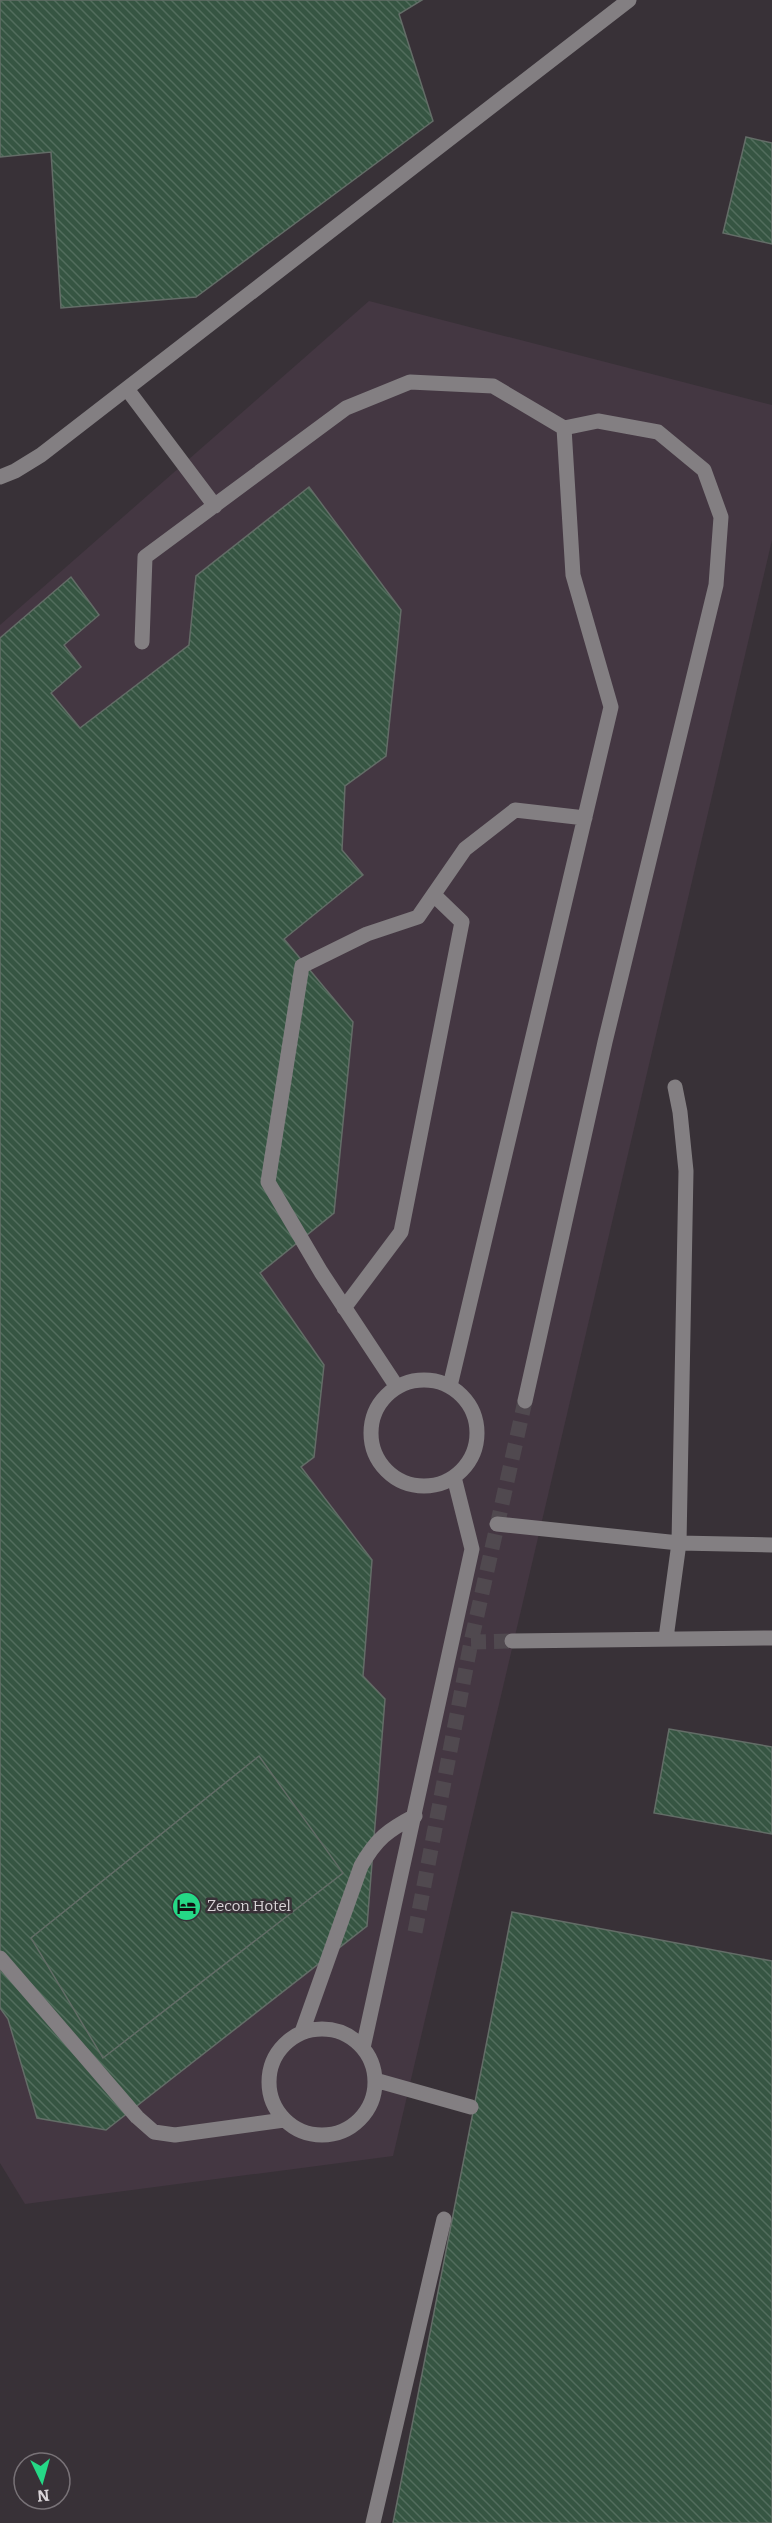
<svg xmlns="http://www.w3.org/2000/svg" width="772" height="2523" font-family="Bitter,serif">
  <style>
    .built { fill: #443742 }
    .building { fill: url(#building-back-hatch); stroke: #636d67; stroke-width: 1.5 }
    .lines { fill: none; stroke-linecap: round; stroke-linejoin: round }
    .minor-tunnel { stroke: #50494f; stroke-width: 15; stroke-dasharray: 15 8; stroke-linecap: butt }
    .minor { stroke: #837f82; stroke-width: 15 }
    .labels { text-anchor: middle; stroke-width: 5; stroke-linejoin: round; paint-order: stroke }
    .poi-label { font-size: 15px; fill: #d9d4d8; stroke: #383137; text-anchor: start }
  </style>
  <defs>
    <pattern id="building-back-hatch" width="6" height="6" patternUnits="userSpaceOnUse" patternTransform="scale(1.5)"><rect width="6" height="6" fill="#365542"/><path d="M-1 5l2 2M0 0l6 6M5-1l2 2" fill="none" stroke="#526d5d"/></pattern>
  </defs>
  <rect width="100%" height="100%" fill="#383137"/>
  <path class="built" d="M369,301L772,405V540L393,2156L25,2204L0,2163V625Z"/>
  <path class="building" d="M0,0H422L399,14L433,121L196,297L61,308L51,152L0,157Z
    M746,137L772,143V244L723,233Z
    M309,487L401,610L386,756L345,786L342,850L363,875L284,939L353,1022L334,1213L260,1273L324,1365L314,1457L301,1467L372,1560L363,1676L385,1699L367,1926L106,2130L37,2118L8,2019L0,2008V638L71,577L99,615L64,645L81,667L51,693L80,728L189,645L196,576Z
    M669,1729L772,1747V1834L654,1813Z
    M259,1756L343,1873L103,2058L31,1938Z
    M512,1912L772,1961V2523H393Z"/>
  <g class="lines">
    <path class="minor-tunnel" d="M471,1642L512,1641
      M415,1932L471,1642L525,1401"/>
    <path class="minor" d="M127,389L215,506
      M0,477L15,471L41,455L629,0
      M142,642L145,557L346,408L410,382L493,386L564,428
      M344,1308L401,1232L462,922L434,895
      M371 1433a53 53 0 1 1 106 0a53 53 0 1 1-106 0Z
      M450,1386L611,707L573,575L564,428L598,421L658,432L704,470L721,517L716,585L605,1042L525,1401
      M397,1387L321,1272L268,1182L302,966L367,934L418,917L465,849L515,810L585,818
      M497,1524L679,1543L772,1545
      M666,1638L679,1543L686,1171L680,1112L675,1087
      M512,1641L772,1638
      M0,1958L137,2117L154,2132L175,2135L284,2120
      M269 2082a53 53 0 1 1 106 0a53 53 0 1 1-106 0Z
      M302,2032L361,1866C376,1839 388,1830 415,1816
      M363,2048L472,1549L454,1477
      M375,2080L471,2107
      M373,2523L444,2219"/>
  </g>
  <defs>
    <symbol id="hotel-disc" viewBox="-11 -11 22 22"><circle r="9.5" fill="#25d886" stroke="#383137"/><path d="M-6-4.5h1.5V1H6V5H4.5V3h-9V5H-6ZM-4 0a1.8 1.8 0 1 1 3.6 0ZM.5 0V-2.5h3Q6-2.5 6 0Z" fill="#111"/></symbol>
  </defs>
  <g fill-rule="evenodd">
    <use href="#hotel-disc" x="170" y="1890" width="33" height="33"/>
  </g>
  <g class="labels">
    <g class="poi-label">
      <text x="207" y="1911">Zecon Hotel</text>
    </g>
  </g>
  <g transform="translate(42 2481) rotate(175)"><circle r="28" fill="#383137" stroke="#787277" stroke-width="1.5"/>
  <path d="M0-4.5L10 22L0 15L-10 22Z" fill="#25d886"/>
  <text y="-9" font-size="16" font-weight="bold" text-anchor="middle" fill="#d9d4d8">N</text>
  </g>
</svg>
